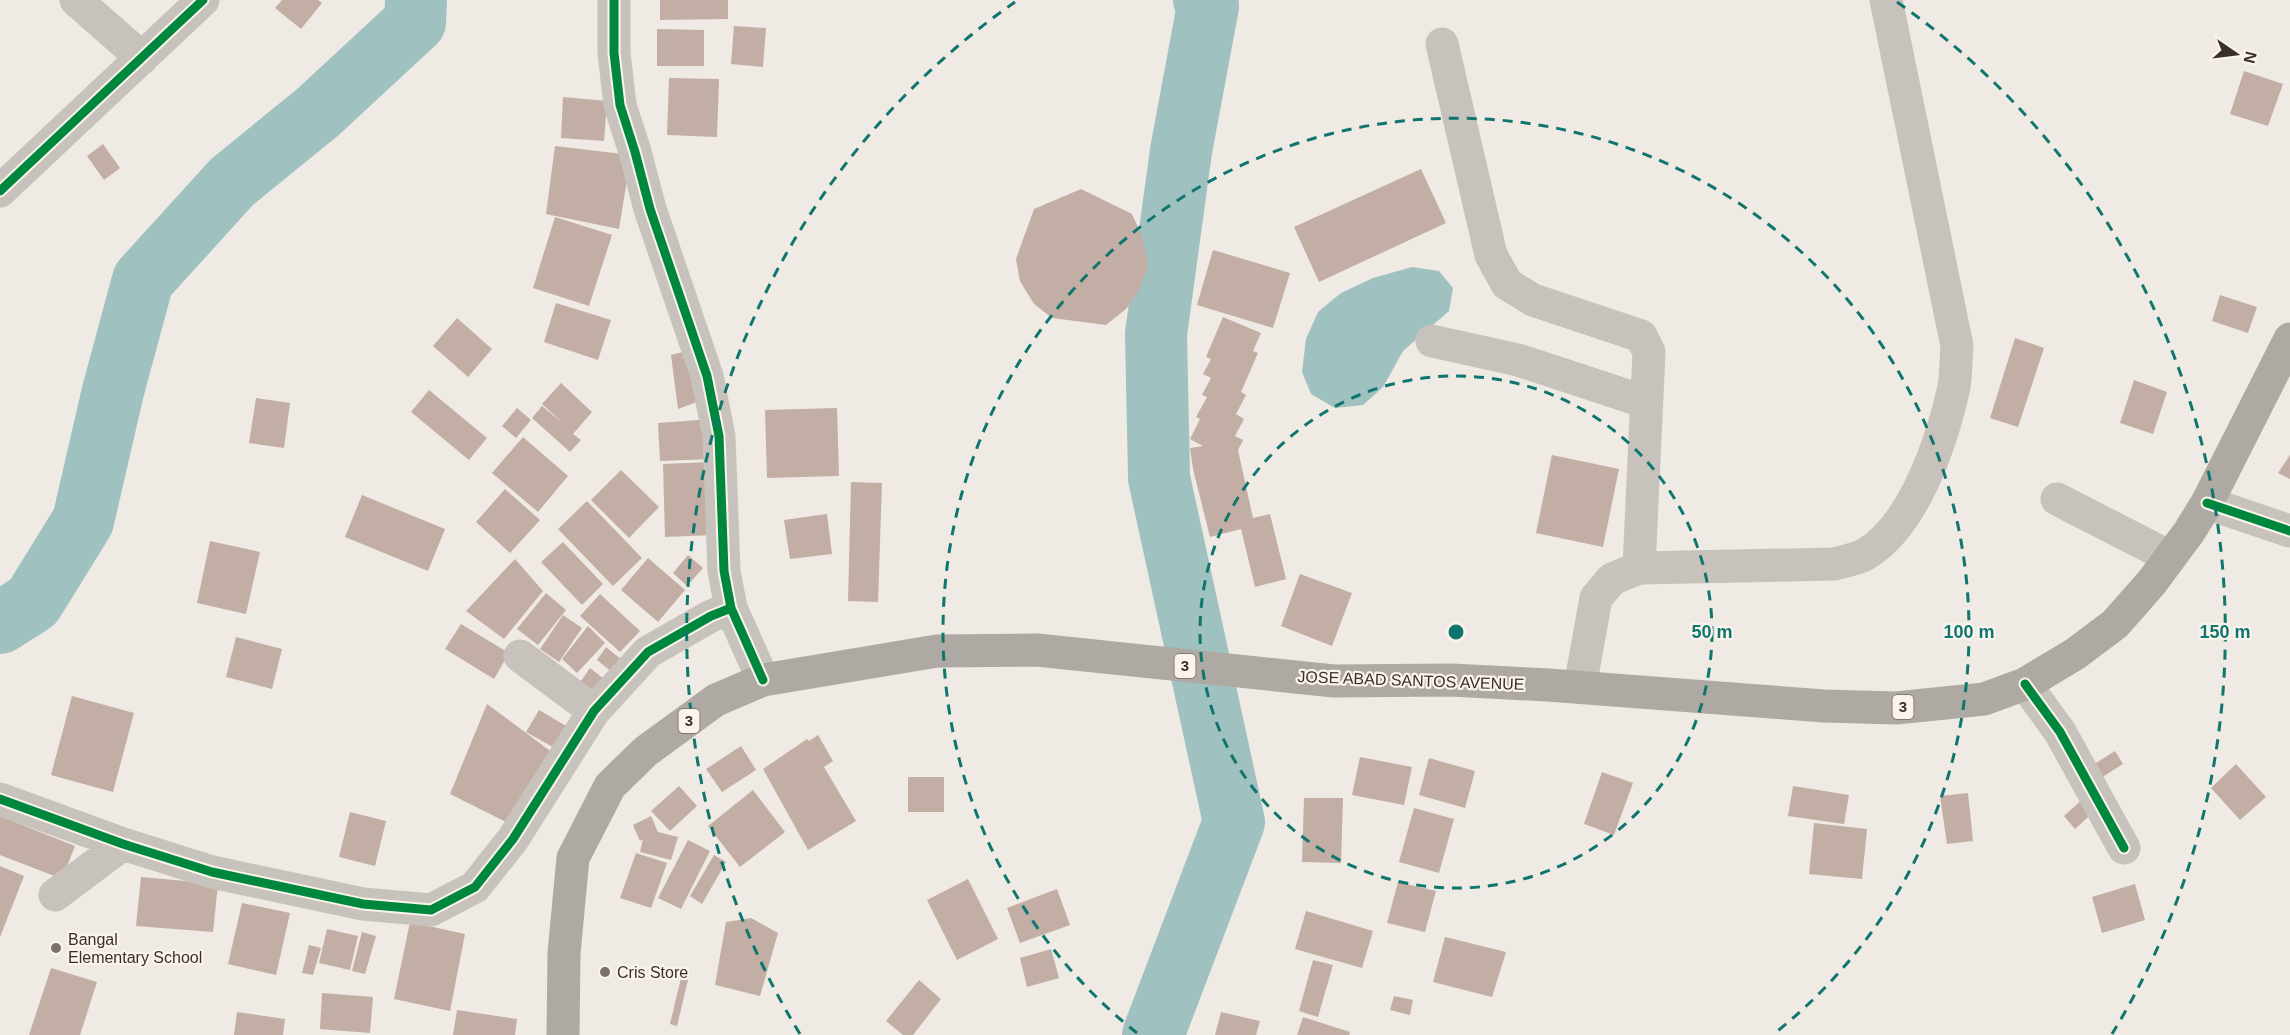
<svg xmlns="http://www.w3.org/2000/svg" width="2290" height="1035" font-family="Helvetica,sans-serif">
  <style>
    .water { fill: #9fc1c0 }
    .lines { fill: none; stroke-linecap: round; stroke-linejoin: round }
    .river { stroke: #9fc1c0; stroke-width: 62 }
    .building { fill: #c3aea5 }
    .minor { stroke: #c8c2bc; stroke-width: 33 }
    .highway { stroke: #aea9a3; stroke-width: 33 }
    .cycleway-casing { stroke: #fbf4ec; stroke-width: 13 }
    .cycleway { stroke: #00873e; stroke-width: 9 }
    .ring { fill: none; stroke: #0f766e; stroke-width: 3; stroke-dasharray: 10 8 }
    .poi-dot { fill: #79706b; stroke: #fbf4ec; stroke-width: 2 }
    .labels { text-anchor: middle; stroke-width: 4.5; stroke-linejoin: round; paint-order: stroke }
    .shield { fill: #fbf4ec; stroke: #746a64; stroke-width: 1.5 }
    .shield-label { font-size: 15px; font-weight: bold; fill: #3a2f2a }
    .street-label { font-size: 16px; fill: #3a2f2a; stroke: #fbf4ec }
    .poi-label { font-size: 16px; fill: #3a2f2a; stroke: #fbf4ec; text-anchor: start }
    .centre { fill: #0f766e; stroke: #fbf4ec; stroke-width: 3 }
    .ring-label { font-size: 18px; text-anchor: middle; font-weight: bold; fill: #0f766e; stroke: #fbf4ec; stroke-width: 4.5; stroke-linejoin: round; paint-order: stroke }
  </style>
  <rect width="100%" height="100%" fill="#efeae4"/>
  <path class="water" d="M1412,267L1439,271L1453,288L1449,311L1403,351L1383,387L1363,405L1335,408L1311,394L1302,372L1306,339L1318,312L1341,293L1373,278Z"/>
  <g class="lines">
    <path class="river" d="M0,623L33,602L83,521L113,391L143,280L232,182L318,112L415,22L416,0
      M1153,1035L1234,822L1159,478L1156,334L1181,151L1208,6L1204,0"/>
  </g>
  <path class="building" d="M282,0H318L322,3L301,29L275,8Z
    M660,0H728V19L660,20Z
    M734,26L766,28L763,67L731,64Z
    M657,29L704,30V66H657Z
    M2244,71L2283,84L2268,126L2230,114Z
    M669,78L719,79L717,137L667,135Z
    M563,97L607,101L604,141L561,138Z
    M103,144L120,168L104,180L87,156Z
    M555,146L631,155L619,229L546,214Z
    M1421,169L1446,223L1319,282L1294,227Z
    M1081,189L1132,214L1142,236L1148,266L1139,290L1126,309L1106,325L1052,318L1034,304L1020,281L1016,259L1034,209Z
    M555,217L612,235L589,306L533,288Z
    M1213,250L1290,273L1273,328L1197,305Z
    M2220,295L2257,307L2248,333L2212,321Z
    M556,303L611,320L598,360L544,342Z
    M1223,317L1261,333L1253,351L1258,353L1241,392L1246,395L1236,414L1244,419L1235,436L1243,440L1238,450L1253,518L1270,514L1286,579L1255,587L1241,529L1210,537L1193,469L1190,448L1203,446L1190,439L1200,419L1196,417L1207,397L1202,395L1211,378L1203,374L1211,359L1206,357Z
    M457,318L492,349L468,377L433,346Z
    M2015,338L2044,348L2018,427L1990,418Z
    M695,349L702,400L678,409L671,355Z
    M2134,380L2167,392L2153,434L2120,423Z
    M561,383L592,412L573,434L581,440L570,452L532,418L542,406L564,424L542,404Z
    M429,390L487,438L469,460L411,412Z
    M256,398L290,403L284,448L249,443Z
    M517,408L531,420L516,438L502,426Z
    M837,408L839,476L767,478L765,410Z
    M712,419L711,459L660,461L658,423Z
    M523,437L568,476L538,512L492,473Z
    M1552,455L1619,469L1603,547L1536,533Z
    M2290,455V479L2278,473Z
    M712,462L714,535L665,537L663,464Z
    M621,470L659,507L629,538L591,500Z
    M851,482L882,483L878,602L848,601Z
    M505,489L540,520L510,553L476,522Z
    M362,495L445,529L428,571L345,537Z
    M587,501L642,558L613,586L558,529Z
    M827,514L832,554L790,559L784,520Z
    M210,541L260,552L246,614L197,603Z
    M563,542L603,584L582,605L541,562Z
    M688,555L703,568L687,586L673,573Z
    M648,558L685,590L658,622L621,590Z
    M515,559L543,591L504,639L466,611Z
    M1300,574L1352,593L1332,646L1281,626Z
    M546,593L566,610L538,645L517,629Z
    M600,594L640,631L620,652L580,616Z
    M563,615L582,628L559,662L540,649Z
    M461,624L509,653L494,679L445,649Z
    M588,626L605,643L577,673L562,659Z
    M236,637L282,649L272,689L226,677Z
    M606,647L627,664L617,676L597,660Z
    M590,668L604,679L588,700L574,691Z
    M72,696L134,713L113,792L51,775Z
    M487,704L557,756L514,826L450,794Z
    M539,710L571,729L558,750L526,732Z
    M818,735L833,761L824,767L856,821L808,850L763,769L807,739L809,741Z
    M741,746L756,770L722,792L706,769Z
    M2115,751L2123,764L2093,783L2085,770Z
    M1360,757L1412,767L1404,805L1352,795Z
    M1429,758L1475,771L1465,808L1419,795Z
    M2236,764L2266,797L2240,820L2211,788Z
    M1602,772L1633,783L1614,835L1584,824Z
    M908,777H944V812H908Z
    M679,786L697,806L670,831L651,811Z
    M1793,786L1849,795L1844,824L1788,816Z
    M753,790L785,832L740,867L708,826Z
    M1968,793L1973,841L1947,844L1940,796Z
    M2085,797L2096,810L2075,829L2064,816Z
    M1304,798H1343L1341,863L1302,862Z
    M1414,808L1454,819L1439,873L1399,862Z
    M350,812L386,821L375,866L339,857Z
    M0,816L75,846L62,879L0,855Z
    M651,816L658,832L678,837L671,860L640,852L643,839L640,841L633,825Z
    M1814,823L1867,829L1862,879L1809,874Z
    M688,840L710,851L681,909L658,898Z
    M636,853L667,863L651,908L620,898Z
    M714,855L726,862L702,904L690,896Z
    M0,866L24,876L0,937Z
    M141,877L218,884L213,932L136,926Z
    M968,879L998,939L957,960L927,900Z
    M1398,882L1436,891L1425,932L1387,923Z
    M2135,884L2145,920L2102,933L2092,897Z
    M1057,889L1070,925L1020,943L1007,908Z
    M242,903L290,913L276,975L228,964Z
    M1306,911L1373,931L1362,968L1295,949Z
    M751,918L778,933L760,996L715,985L726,922Z
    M410,922L465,934L450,1011L394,999Z
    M327,929L358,936L350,970L319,963Z
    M362,932L376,936L365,974L352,971Z
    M1445,937L1506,952L1492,997L1433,982Z
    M309,945L321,948L313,975L302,973Z
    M1051,949L1059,978L1027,987L1020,958Z
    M1313,960L1333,965L1318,1017L1299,1011Z
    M51,968L97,982L80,1035H29Z
    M681,978L688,980L677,1026L670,1024Z
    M919,980L941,999L913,1035H903L886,1021Z
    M322,993L373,997L370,1033L320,1029Z
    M1394,996L1413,1000L1410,1015L1390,1010Z
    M457,1010L517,1019L515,1035H453Z
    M237,1012L285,1019L283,1035H234Z
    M1221,1012L1260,1021L1256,1035H1215Z
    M1303,1017L1350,1032L1349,1035H1297Z"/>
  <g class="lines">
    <path class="minor" d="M76,0L142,58
      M614,0V53L620,105L635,152L650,209L707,376L719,436L724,571L731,608L763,680
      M1442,44L1491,255L1507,284L1533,300L1641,336L1649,352L1639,568
      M0,191L203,0
      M1432,341L1518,360L1646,402
      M2057,499L2170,557
      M2207,503L2290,531
      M520,656L594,711
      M2025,684L2060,732L2124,848
      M1580,687L1596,598L1612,579L1639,568L1835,564C1845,561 1857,559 1866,554C1915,524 1942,441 1954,387C1956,374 1956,359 1957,346L1886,0
      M0,799L123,844L212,872L363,904L431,910L475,887L513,839L594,711L648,652L711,616L731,608
      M55,895L123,844"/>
    <path class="highway" d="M563,1035L564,953L573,858L610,786L646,751L716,700L763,680L937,651L1037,650L1334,681L1451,680L1548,685L1824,706L1896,708L1984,699L2025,684L2075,654L2115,624L2152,582L2189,532L2207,503L2290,339"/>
    <defs>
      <path id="cycleway" d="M614,0V53L620,105L635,152L650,209L707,376L719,436L724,571L731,608L763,680
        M0,191L203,0
        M2207,503L2290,531
        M2025,684L2060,732L2124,848
        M0,799L123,844L212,872L363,904L431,910L475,887L513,839L594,711L648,652L711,616L731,608"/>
    </defs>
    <use href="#cycleway" class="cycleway-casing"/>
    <use href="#cycleway" class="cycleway"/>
  </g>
  <g class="ring">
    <circle cx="1456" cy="632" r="256"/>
    <path d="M1137 1033A513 513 0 1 1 1775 1033"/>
    <path d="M800 1034A769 769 0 0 1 1015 2M1897 2A769 769 0 0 1 2112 1034"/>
  </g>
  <g class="poi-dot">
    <circle cx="56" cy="948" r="6"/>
    <circle cx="605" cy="972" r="6"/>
  </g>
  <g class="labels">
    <g class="shield">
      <rect x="1174.5" y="654" width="21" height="24" rx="4.5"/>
      <rect x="1892.5" y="695" width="21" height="24" rx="4.5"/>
      <rect x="678.5" y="709" width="21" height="24" rx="4.5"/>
    </g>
    <g class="shield-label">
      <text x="1185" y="671">3</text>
      <text x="1903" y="712">3</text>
      <text x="689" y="726">3</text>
    </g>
    <g class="street-label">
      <text transform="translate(1411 680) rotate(2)" y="6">JOSE ABAD SANTOS AVENUE</text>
    </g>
    <g class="poi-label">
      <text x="68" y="945">Bangal<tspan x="68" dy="18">Elementary School</tspan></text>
      <text x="617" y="978">Cris Store</text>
    </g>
  </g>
  <circle cx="1456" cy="632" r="9" class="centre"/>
  <g class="ring-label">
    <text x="1712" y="638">50 m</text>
    <text x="1969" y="638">100 m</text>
    <text x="2225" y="638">150 m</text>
  </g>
  <g transform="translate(2236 54) rotate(104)" stroke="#fbf4ec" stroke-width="4.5" paint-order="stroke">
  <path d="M0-4.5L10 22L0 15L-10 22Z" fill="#3a2f2a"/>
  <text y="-9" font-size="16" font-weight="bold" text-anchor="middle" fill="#3a2f2a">N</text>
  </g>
</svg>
